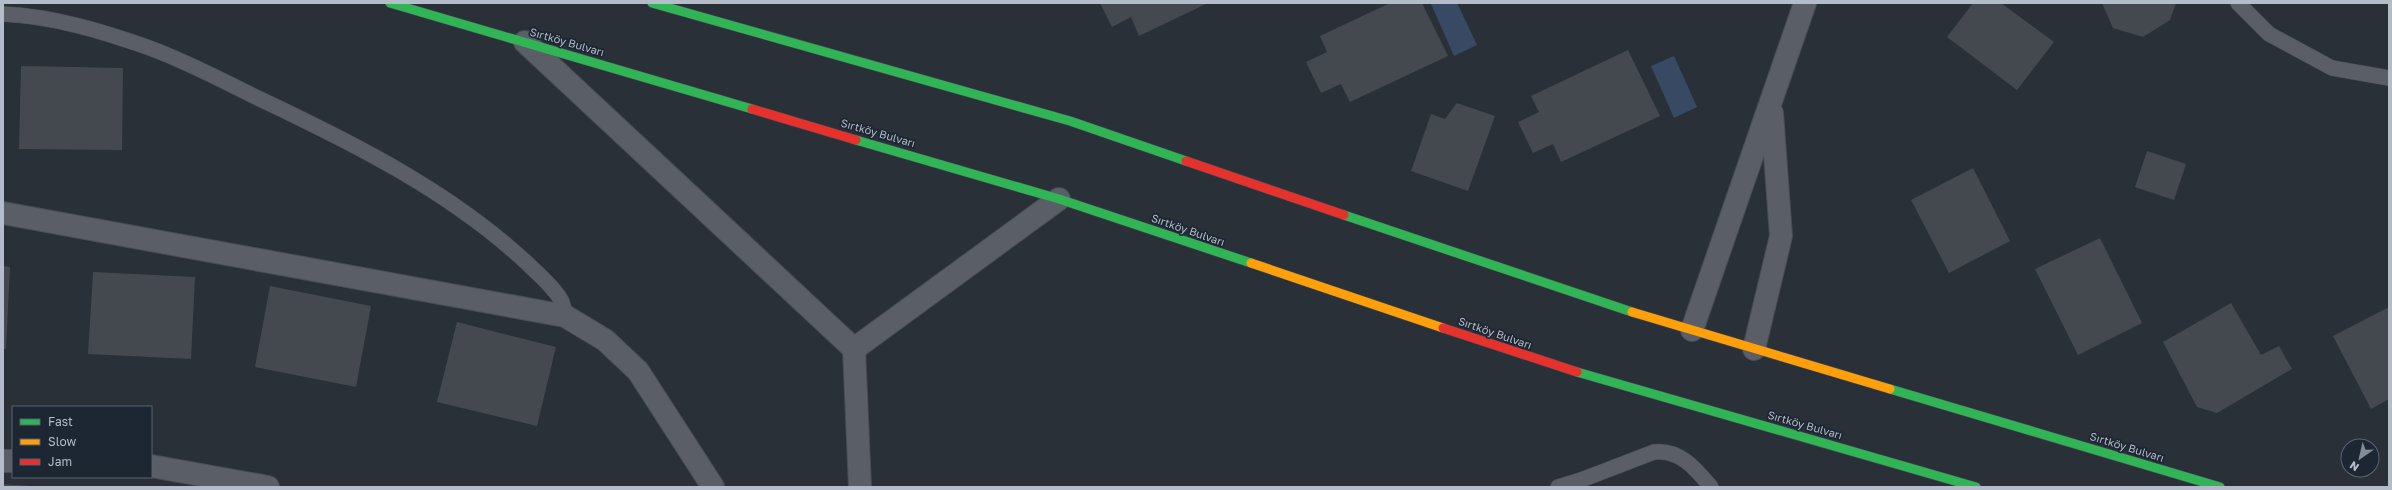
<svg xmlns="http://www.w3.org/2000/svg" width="2392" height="490" font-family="'Golos Text',sans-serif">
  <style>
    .water { fill: #384963 }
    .building { fill: #444950 }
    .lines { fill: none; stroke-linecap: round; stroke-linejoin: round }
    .lane-casing { stroke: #484c53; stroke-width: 16 }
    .street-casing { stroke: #484c53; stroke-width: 24 }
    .fast-casing { stroke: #484c53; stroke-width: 10 }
    .slow-casing { stroke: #484c53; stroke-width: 10 }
    .jam-casing { stroke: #484c53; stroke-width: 10 }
    .lane { stroke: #5a5e66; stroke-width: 15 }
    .street { stroke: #5a5e66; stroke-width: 22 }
    .fast { stroke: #30b455; stroke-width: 9 }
    .slow { stroke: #ff9f0a; stroke-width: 9 }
    .jam { stroke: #e5322d; stroke-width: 9 }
    .labels { text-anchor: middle; stroke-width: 3.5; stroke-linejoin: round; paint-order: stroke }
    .street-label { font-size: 11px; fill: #b4bcc9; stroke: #1d2633 }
  </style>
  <rect width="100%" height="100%" fill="#2a3038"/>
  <path class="water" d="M1434,3H1457L1477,45L1454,56L1431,4Z
    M1674,56L1697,107L1674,118L1651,66Z"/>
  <path class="building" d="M1100,3H1208L1139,36L1131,17L1112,27Z
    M1390,3H1422L1448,56L1350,102L1341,84L1321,93L1306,62L1327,52L1320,36Z
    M1973,3H2001L2054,42L2017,90L1947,37Z
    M2102,3H2176L2170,20L2143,37L2113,28Z
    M1628,50L1660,116L1561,162L1553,144L1533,153L1518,122L1539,112L1531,96Z
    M21,66L123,68L122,150L19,149Z
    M1457,103L1495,116L1468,191L1411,171L1431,114L1445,119Z
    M2147,151L2186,164L2174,200L2135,187Z
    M1973,168L2010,241L1949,273L1911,200Z
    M2100,238L2142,323L2078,355L2035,269Z
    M3,266L10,267L6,349H3Z
    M93,272L195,277L191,359L88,354Z
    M270,286L371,306L356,387L255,367Z
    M2231,303L2261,355L2279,346L2292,369L2217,413L2197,407L2163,342Z
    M2389,307V399L2371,409L2333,336Z
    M457,322L556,347L537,426L437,402Z
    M3,484L31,486V487H3Z"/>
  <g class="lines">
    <defs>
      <path id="lane" d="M2238,3L2269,34L2332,68L2389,78
        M3,14C52,16 101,31 147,47C186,61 223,81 260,99C355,144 451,192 528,264C539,275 553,286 561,300C564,304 564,311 565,316
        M1558,487L1581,480L1654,452C1680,449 1696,469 1711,487"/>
      <path id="street" d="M525,42L854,349L860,487
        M3,213L565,316L605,340L638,371L713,487
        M1692,330L1805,3
        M854,349L1059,199
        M1754,349L1781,236L1772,113
        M3,461H13
        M151,466L268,487"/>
      <path id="fast" d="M390,3L752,109
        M652,3L1070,121L1186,161
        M856,140L1059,199L1251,263
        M1344,215L1632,312
        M1577,372L1976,487
        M1890,389L2220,487"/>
      <path id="slow" d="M1251,263L1443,328
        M1632,312L1890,389"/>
      <path id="jam" d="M752,109L856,140
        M1186,161L1344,215
        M1443,328L1577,372"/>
    </defs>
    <use href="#lane" class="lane-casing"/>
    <use href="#street" class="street-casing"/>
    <use href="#fast" class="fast-casing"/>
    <use href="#slow" class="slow-casing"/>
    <use href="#jam" class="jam-casing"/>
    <use href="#lane" class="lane"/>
    <use href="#street" class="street"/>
    <use href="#fast" class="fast"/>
    <use href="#slow" class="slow"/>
    <use href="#jam" class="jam"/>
  </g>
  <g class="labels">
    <g class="street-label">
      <text transform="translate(567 42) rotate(16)" y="4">Sırtköy Bulvarı</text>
      <text transform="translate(878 133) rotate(16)" y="4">Sırtköy Bulvarı</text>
      <text transform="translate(1188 230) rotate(19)" y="4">Sırtköy Bulvarı</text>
      <text transform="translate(1495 333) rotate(19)" y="4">Sırtköy Bulvarı</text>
      <text transform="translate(1805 425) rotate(16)" y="4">Sırtköy Bulvarı</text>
      <text transform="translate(2127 447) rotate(17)" y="4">Sırtköy Bulvarı</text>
    </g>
  </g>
  <rect width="2392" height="490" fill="none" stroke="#b4bcc9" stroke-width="8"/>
  <rect x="12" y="406" width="140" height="72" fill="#1d2633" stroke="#59626f"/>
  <rect x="20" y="419" width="20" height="6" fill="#30b455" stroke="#59626f"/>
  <text x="48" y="426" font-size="12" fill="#b4bcc9">Fast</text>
  <rect x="20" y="439" width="20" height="6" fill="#ff9f0a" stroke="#59626f"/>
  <text x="48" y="446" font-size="12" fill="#b4bcc9">Slow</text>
  <rect x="20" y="459" width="20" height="6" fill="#e5322d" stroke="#59626f"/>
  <text x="48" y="466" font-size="12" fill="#b4bcc9">Jam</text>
  <g transform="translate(2360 458) rotate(214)"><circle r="19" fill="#1d2633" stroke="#59626f"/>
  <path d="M0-3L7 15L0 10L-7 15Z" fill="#848b96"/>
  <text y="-6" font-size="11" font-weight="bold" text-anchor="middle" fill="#b4bcc9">N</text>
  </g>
</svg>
